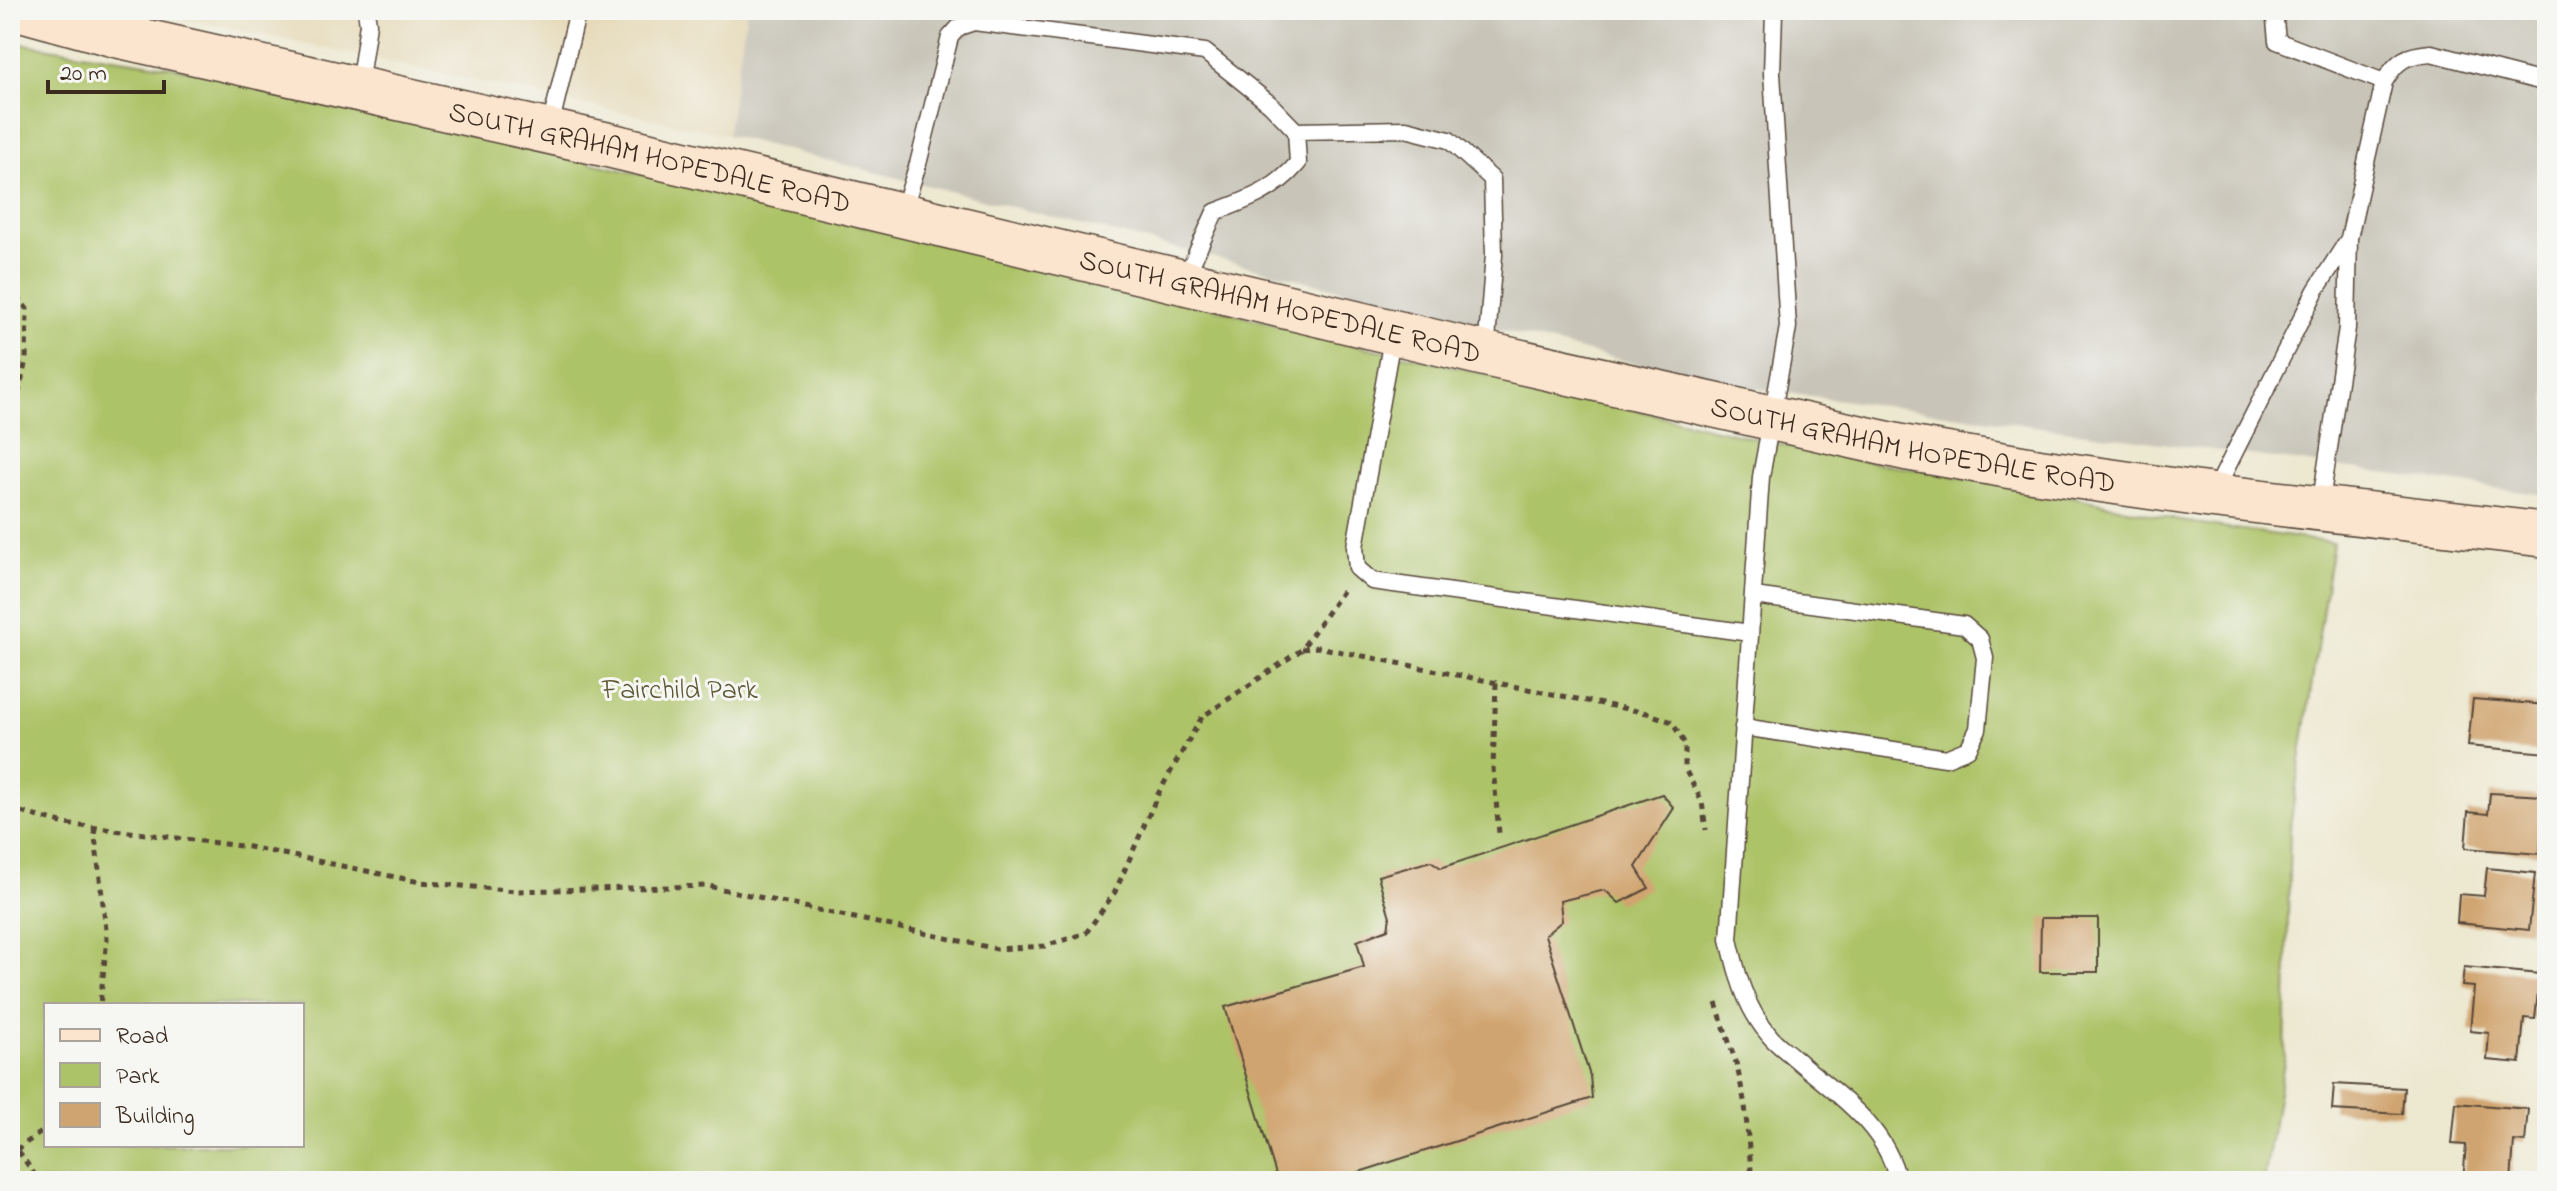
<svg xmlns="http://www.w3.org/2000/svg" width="2557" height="1191" font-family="'Indie Flower',sans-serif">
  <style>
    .built { fill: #e6daba }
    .industrial { fill: #c8c4b8 }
    .green { fill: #adc367; stroke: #747642; stroke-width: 2; fill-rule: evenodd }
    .building { fill: #d0a470 }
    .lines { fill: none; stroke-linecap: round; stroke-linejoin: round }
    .lane-casing { stroke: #564639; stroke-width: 19 }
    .secondary-casing { stroke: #564639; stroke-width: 47 }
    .path { stroke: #564639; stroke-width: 5; stroke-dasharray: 6 6; stroke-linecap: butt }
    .lane { stroke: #fff; stroke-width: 16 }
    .secondary { stroke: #fce5cf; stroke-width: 44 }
    .labels { text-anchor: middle; stroke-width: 6; stroke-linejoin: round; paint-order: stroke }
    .street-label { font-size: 28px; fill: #3b2a1e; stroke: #f6f6f2 }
    .park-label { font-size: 28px; fill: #5d5834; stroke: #f6f6f2 }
  </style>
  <rect width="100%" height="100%" fill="#f6f6f2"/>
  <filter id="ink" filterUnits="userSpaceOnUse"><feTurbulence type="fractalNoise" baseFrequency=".0125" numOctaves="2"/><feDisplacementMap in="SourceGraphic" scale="16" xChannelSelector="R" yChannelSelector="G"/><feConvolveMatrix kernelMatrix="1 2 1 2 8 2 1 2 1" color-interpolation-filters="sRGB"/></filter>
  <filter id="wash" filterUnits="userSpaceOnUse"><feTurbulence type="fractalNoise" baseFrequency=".006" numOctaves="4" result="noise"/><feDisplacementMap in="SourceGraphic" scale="32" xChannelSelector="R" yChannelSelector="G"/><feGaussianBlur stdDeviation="1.8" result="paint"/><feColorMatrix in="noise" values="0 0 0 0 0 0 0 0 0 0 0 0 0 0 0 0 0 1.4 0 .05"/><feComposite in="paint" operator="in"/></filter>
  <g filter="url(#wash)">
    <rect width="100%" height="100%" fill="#ede8d0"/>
    <path class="built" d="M146,10H747L727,135Z"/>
    <path class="industrial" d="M747,10H2547V495L1708,382L727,135Z"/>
    <path class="green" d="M10,42L185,69L1180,299L1339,342L1414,357L1812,452L2065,495L2180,521L2333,543L2290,827L2285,1056L2264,1181H10ZM46,1005H302V1145H46Z"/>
    <g id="blocks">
      <path class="building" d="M2473,699L2547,705V753L2468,746Z
        M2490,793L2544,796L2540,854L2465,848L2468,812L2488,814Z
        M1662,794L1674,808L1636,867L1649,888L1619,903L1605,890L1560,901L1562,921L1545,935L1590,1076L1592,1098L1331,1181H1278L1225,1007L1364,967L1357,941L1388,929L1390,917L1378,876L1431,861L1441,868Z
        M2487,868L2535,873L2529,930L2457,923L2459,894L2484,896Z
        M2041,918H2098V972H2040Z
        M2464,967L2540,974L2535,1019L2524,1018L2520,1063L2487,1060L2489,1033L2470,1031L2474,987L2462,986Z
        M2334,1084L2404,1088L2402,1114L2332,1110Z
        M2456,1103L2528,1109L2525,1142L2514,1141L2511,1181H2463L2466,1145L2452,1144Z"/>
    </g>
  </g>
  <g filter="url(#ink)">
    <use href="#blocks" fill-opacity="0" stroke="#564639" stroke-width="2"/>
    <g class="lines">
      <defs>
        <path id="lane" d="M2274,10L2277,41L2384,82
          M1774,12L1772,73L1788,327L1761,477L1729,939C1737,974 1745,1007 1769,1035C1775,1043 1784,1049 1792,1056C1833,1092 1886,1124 1898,1181
          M359,86L368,24L366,10
          M549,131L578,10
          M1296,131L1406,129L1449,140L1492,179L1494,255L1486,352
          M902,214L918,164L950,37L959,27L974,22L1205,52L1270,104L1296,131L1298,163C1275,190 1248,200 1215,212L1185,279
          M1393,333L1355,547L1357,568L1372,581L1750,633
          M2213,495L2316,290L2348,240
          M2320,508L2347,328L2349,238L2384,82C2397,60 2406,55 2431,53L2547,83
          M1743,727L1946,758L1968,749L1978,729L1985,658L1980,639L1964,625L1754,596"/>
        <g id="secondary">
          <path id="s1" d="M25,10L116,35L604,144L1485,354L1906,448L2039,471L2213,496L2547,535"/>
        </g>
      </defs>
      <use href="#lane" class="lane-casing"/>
      <use href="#secondary" class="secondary-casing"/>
      <path class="path" d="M10,286L27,309L26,360L10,432
        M1302,649L1318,647L1647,713L1672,722L1685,744V769L1702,802L1706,830
        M1496,683L1493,768L1499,833
        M10,809L65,824L249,847L420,882L516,891L708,886L997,949L1045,946L1086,933L1115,892L1158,794L1202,717L1301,650L1343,590
        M94,828L107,938L100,1005
        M1716,1003L1737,1066L1745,1105L1752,1181
        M10,1143L17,1149L39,1181
        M10,1160L17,1149L46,1129"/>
      <use href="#lane" class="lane"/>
      <use href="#secondary" class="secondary"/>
    </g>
  </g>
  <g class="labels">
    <g class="street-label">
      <text dy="10" stroke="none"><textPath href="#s1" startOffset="642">SOUTH GRAHAM HOPEDALE ROAD</textPath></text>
      <text dy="10" stroke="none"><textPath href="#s1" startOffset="1290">SOUTH GRAHAM HOPEDALE ROAD</textPath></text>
      <text dy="10" stroke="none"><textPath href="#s1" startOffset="1938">SOUTH GRAHAM HOPEDALE ROAD</textPath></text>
    </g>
    <g class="park-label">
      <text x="680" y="698">Fairchild Park</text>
    </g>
  </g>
  <rect width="2557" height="1191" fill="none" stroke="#f6f6f2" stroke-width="40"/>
  <rect x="44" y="1003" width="260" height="144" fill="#f6f6f2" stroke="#aba49d" stroke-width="2"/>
  <rect x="60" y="1029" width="40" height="12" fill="#fce5cf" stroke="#aba49d" stroke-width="2"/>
  <text x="116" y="1043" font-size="24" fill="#3b2a1e">Road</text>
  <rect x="60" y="1063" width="40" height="24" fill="#adc367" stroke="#aba49d" stroke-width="2"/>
  <text x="116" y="1083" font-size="24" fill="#3b2a1e">Park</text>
  <rect x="60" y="1103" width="40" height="24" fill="#d0a470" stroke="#aba49d" stroke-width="2"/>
  <text x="116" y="1123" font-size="24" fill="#3b2a1e">Building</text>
  <path d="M48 80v12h116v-12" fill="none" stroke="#3b2a1e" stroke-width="4"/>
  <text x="60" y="80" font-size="24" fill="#3b2a1e" stroke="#f6f6f2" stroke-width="6" paint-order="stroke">20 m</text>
</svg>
